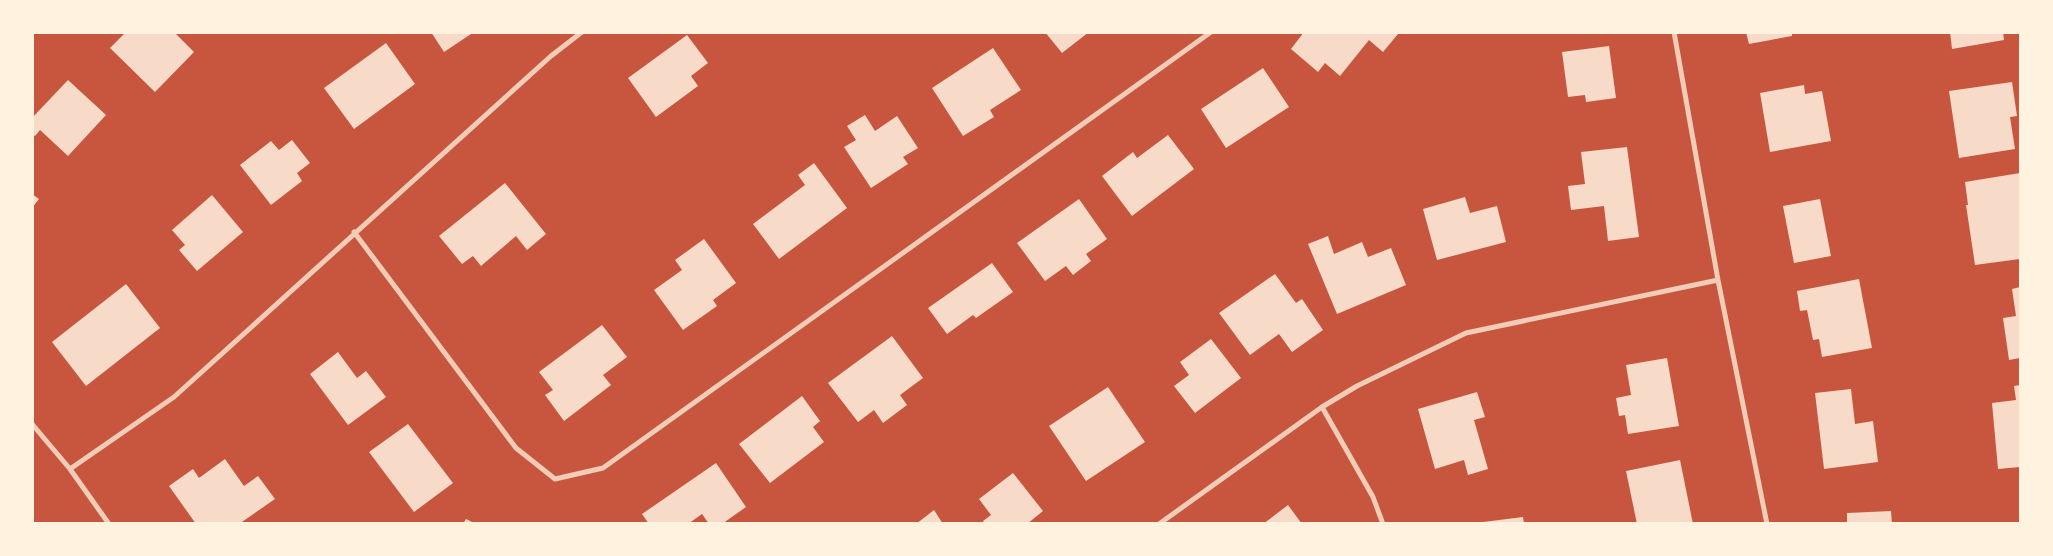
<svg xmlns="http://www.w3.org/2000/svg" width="2053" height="556" font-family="'Exo 2',sans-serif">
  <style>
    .building { fill: #f7dbc8 }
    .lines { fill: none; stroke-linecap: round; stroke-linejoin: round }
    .minor { stroke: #f1ccb7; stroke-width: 5 }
  </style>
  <rect width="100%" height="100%" fill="#c8553d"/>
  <path class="building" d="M126,32H174L194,52L155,92L110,48Z
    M431,32H474L444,52Z
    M1045,32H1089L1062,53Z
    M1304,32H1396L1398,34L1383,52L1369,40L1340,76L1325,63L1318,72L1291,49Z
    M1746,32H1792V36L1749,44Z
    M1950,32H2003L2004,40L1952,49Z
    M687,35L708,63L691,76L698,86L656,117L628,78Z
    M386,43L415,84L354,129L324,88Z
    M1609,46L1616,98L1586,102L1585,95L1568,97L1562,52Z
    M993,48L1021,90L990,110L994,117L963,136L932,88Z
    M1263,68L1289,107L1226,148L1201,109Z
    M68,80L106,115L68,156L40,130L35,136L32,134V118Z
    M2012,82L2017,116L2010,117L2015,149L1959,158L1949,91Z
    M1804,85L1805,94L1822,91L1831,141L1770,152L1760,93Z
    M865,115L875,131L897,116L918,148L903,157L908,164L871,188L844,147L856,140L847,126Z
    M1168,135L1194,169L1132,216L1102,176L1133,152L1137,158Z
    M292,140L310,163L297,173L302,181L271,205L240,165L271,141L279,150Z
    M1627,147L1639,237L1608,241L1604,206L1571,210L1568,186L1585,184L1581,152Z
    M814,163L847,208L779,259L753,224L805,185L798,175Z
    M2020,173V259L1975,265L1966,205H1968L1965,182Z
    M505,183L546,234L527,250L516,236L481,266L473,256L462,264L439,236Z
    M32,194L39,199L32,208Z
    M212,195L243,232L197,271L179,250L185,245L172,230Z
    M1465,197L1470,213L1497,206L1506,242L1437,260L1423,209Z
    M1079,199L1107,239L1086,254L1091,261L1073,275L1066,266L1045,281L1017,243Z
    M1820,199L1831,256L1794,263L1783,206Z
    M1328,236L1334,254L1362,242L1368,257L1391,248L1406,285L1337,314L1308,244Z
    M704,239L736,283L713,300L717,306L683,330L654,290L682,270L675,260Z
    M992,263L1013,292L976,318L973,315L947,334L928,308Z
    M1275,274L1296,303L1302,299L1323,330L1292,352L1279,334L1250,355L1219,313Z
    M1859,279L1872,348L1822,357L1819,339L1813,340L1807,310L1800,311L1797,291Z
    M126,284L160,328L86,386L52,342Z
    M2020,287V358L2009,360L2003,318L2016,316L2012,289Z
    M602,325L627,357L603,375L611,385L564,421L545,395L553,390L539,372Z
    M892,336L923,378L900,395L907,405L883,423L874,410L858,422L828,383Z
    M1211,339L1241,378L1195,413L1174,386L1189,375L1180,362Z
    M338,352L357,378L366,371L386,397L348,425L310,374Z
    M1667,358L1679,426L1628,434L1625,415L1619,416L1616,398L1631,395L1626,365Z
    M2020,385V467L1998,469L1992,403L2016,400L2014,386Z
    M1108,387L1145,442L1086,481L1049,426Z
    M1851,389L1855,424L1873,421L1878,462L1824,469L1815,393Z
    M1477,392L1485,417L1474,420L1488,469L1468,475L1464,460L1435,469L1418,409Z
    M802,396L820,421L813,427L824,442L770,483L739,444Z
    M408,424L453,483L414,512L369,452Z
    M225,459L244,486L258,476L275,499L239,524H196L169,486L193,469L199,478Z
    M1680,460L1693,524H1637L1626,471Z
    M716,463L746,507L722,524H709L702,514L688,524H649L642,514Z
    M1013,473L1043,511L1027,524H985L983,521L991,515L979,499Z
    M1288,505L1302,524H1263Z
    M934,510L943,524H916Z
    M1891,511L1892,524H1847V513Z
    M1523,517L1524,524H1483V522Z
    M466,519L476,524H463Z"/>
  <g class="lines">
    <path class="minor" d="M1674,32L1718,280L1767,524
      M354,232L516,448L555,479L603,468L1211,32
      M1322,407L1373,497L1383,524
      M32,424L70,469L109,524
      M70,469L174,397L551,56L582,32
      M1159,524L1322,407L1357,386L1466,333L1718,280"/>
  </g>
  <rect width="2053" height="556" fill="none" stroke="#fff3e0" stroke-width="68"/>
</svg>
